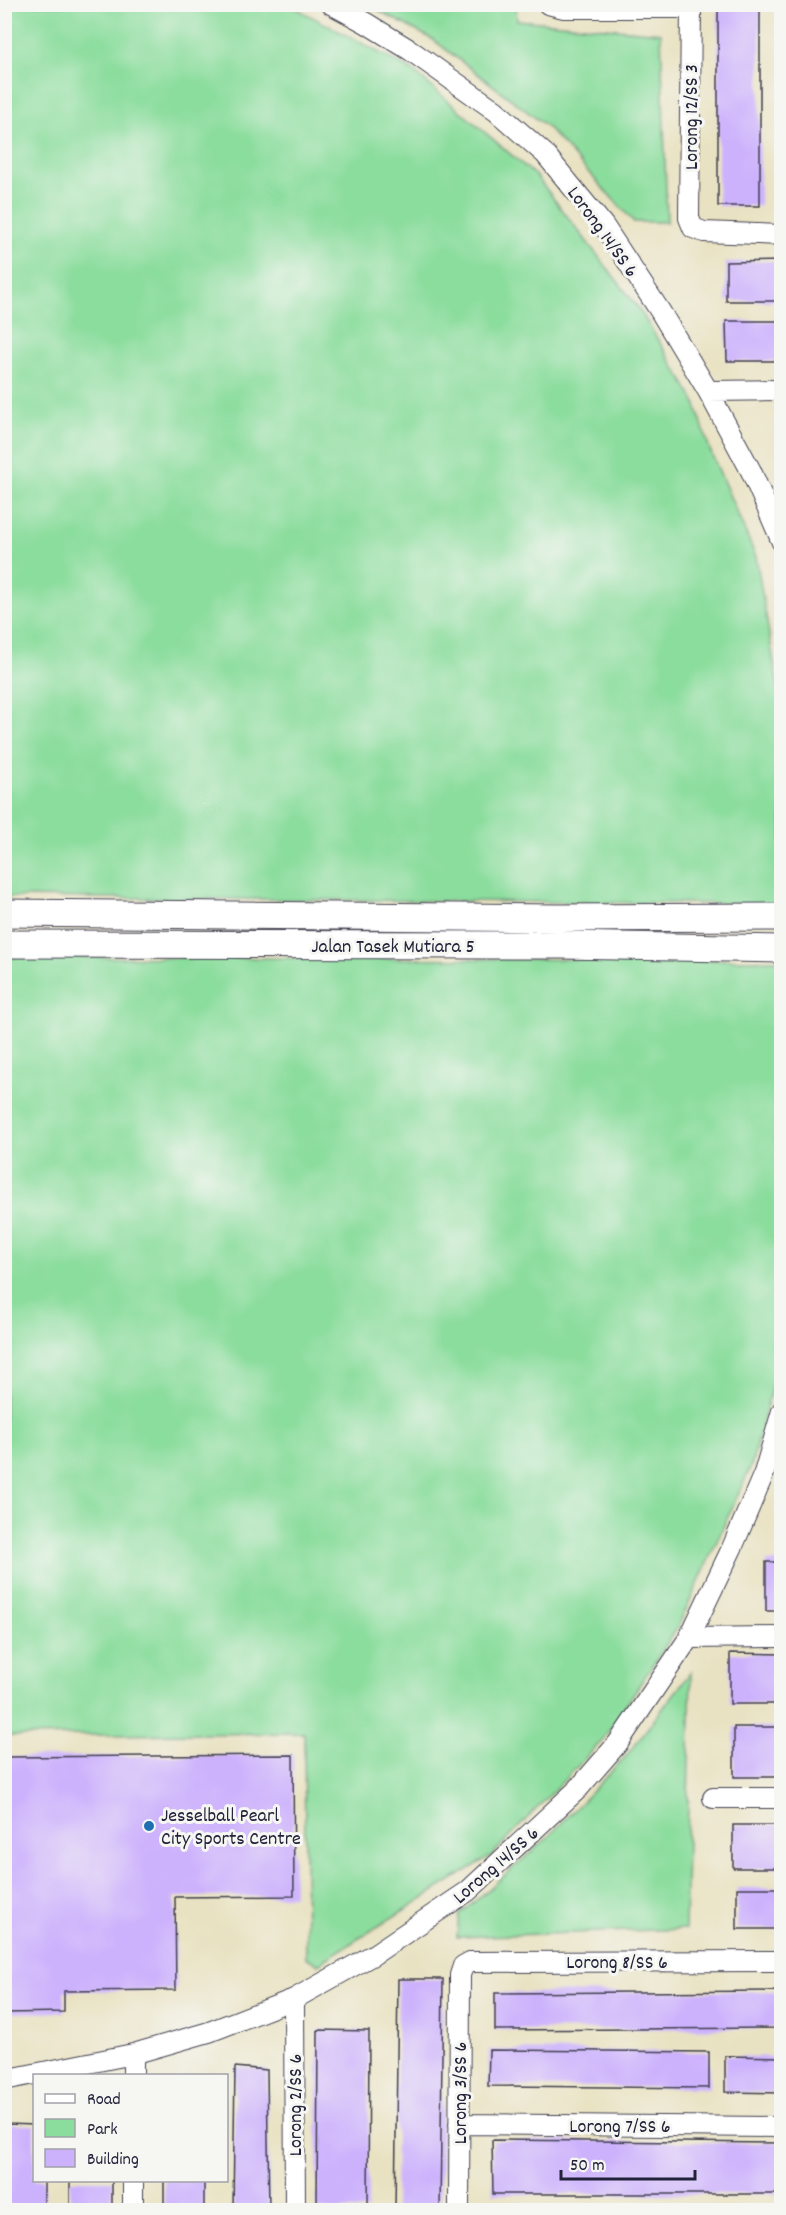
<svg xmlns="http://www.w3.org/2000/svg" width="786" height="2215" font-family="Dekko,sans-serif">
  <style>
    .green { fill: #8bdd9d; stroke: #56806c; stroke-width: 1.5 }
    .building { fill: #ccb1fd }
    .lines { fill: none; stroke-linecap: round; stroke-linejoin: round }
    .street-casing { stroke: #403f4f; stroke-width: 22 }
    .secondary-casing { stroke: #403f4f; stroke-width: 29 }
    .street { stroke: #fff; stroke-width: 20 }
    .secondary { stroke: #fff; stroke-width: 27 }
    .poi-dot { fill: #1f6fb2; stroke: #f6f6f2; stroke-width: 2 }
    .labels { text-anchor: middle; stroke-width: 6; stroke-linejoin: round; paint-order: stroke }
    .street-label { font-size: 20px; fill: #22223b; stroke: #f6f6f2 }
    .poi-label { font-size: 20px; fill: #22223b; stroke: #f6f6f2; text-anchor: start }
  </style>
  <rect width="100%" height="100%" fill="#f6f6f2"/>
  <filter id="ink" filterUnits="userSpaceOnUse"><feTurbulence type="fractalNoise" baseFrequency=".0167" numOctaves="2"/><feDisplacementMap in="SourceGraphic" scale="12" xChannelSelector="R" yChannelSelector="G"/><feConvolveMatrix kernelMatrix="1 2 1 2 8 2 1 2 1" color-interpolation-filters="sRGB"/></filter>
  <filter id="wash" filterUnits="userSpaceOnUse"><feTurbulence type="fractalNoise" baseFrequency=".008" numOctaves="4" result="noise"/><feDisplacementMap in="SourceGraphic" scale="24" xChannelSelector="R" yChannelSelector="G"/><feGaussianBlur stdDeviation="1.35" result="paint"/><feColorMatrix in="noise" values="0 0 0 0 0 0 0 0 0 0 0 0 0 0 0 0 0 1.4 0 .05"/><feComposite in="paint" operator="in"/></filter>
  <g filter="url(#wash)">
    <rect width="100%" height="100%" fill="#e9e2c2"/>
    <path class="green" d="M5,5H290L412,70L536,176L639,309L694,399L710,450L756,557L781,705L782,890L778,904L5,897Z
      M368,5H516L517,20L661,33L667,222H634L546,126L432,39Z
      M4,957L781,960L782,1324L777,1367L751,1466L678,1627L602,1741L492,1855L318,1964L306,1957L304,1733L5,1736Z
      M691,1672L685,1929L457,1937L459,1915L543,1842L627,1755Z"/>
    <g id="blocks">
      <path class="building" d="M718,4H760V206H718Z
        M782,261V301H726V262Z
        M726,321H782V361H727Z
        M766,1562H782V1611H766Z
        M730,1653L782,1654V1704H730Z
        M734,1727H782V1777H734Z
        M293,1755L294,1896L175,1897L176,1990L64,1991V2012L4,2013V1757Z
        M733,1825H782V1868H733Z
        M737,1888H782V1929H737Z
        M398,1979H443L440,2210H395Z
        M782,1991V2028L495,2030V1993Z
        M318,2030L369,2031L368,2210H317Z
        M489,2050L709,2052V2088L488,2086Z
        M725,2056L782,2057V2093L725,2092Z
        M235,2067L267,2070L269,2210H233Z
        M8,2124L34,2125V2180H44V2210H6Z
        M492,2140L782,2143V2194H493Z
        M70,2180H112V2210H70Z
        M164,2180H204V2210H164Z"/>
    </g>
  </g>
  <g filter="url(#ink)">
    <use href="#blocks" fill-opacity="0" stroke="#403f4f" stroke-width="1.5"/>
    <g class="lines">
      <defs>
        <path id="street" d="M331,4L366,23L410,50L496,111L545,154L604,226L660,311L708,391L751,471L782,542
          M548,4L564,8H690
          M691,4L689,218L693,228L704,232L782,235
          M708,391L782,390
          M689,1638L782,1637
          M713,1798H782
          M294,1999L295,2210
          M133,2054V2076
          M4,2080L133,2054L209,2032L294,1999L373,1955L468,1891L578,1789L618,1743L689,1638L732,1548L764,1473L782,1411
          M459,2124L782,2127
          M133,2180V2210
          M459,2210L460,1975L463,1966L470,1962L782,1961"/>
        <path id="secondary" d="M4,913L559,918L782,917
          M4,944L561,945L782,949"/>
      </defs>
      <use href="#street" class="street-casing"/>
      <use href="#secondary" class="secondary-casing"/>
      <use href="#street" class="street"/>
      <use href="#secondary" class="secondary"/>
    </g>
  </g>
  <circle class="poi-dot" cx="149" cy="1826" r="6"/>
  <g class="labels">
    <g class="street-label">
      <text transform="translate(690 117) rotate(-90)" y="7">Lorong 12/SS 3</text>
      <text transform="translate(604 231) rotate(54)" y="7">Lorong 14/SS 6</text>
      <text x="393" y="952">Jalan Tasek Mutiara 5</text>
      <text transform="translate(495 1864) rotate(-41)" y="7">Lorong 14/SS 6</text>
      <text x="617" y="1968">Lorong 8/SS 6</text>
      <text transform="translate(459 2093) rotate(-90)" y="7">Lorong 3/SS 6</text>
      <text transform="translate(294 2105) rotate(-90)" y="7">Lorong 2/SS 6</text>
      <text x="620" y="2132">Lorong 7/SS 6</text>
    </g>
    <g class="poi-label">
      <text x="161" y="1821">Jesselball Pearl<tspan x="161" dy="23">City Sports Centre</tspan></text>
    </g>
  </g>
  <rect width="786" height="2215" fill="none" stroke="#f6f6f2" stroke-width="24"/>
  <rect x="33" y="2074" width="195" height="108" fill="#f6f6f2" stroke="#a1a1a9" stroke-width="1.5"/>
  <rect x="45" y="2094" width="30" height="9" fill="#ffffff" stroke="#a1a1a9" stroke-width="1.5"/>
  <text x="87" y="2104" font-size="18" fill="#22223b">Road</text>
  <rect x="45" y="2119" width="30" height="18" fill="#8bdd9d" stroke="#a1a1a9" stroke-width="1.5"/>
  <text x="87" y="2134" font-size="18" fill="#22223b">Park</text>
  <rect x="45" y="2149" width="30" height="18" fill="#ccb1fd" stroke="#a1a1a9" stroke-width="1.5"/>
  <text x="87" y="2164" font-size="18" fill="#22223b">Building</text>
  <path d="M561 2170v9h134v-9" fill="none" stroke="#22223b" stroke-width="3"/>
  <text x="570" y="2170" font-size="18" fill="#22223b" stroke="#f6f6f2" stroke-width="4.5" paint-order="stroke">50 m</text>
</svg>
